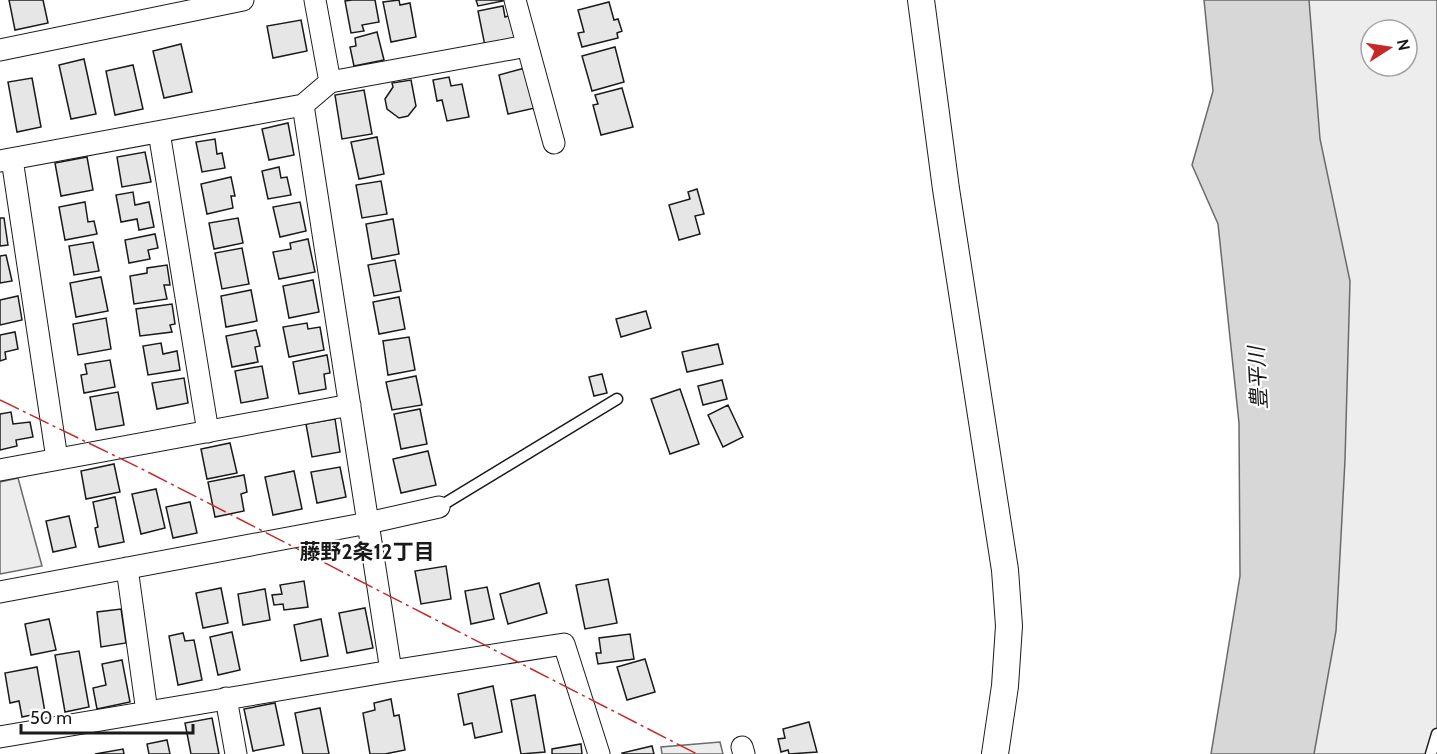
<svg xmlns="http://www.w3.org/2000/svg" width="1437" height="754" font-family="Cabin,'Noto Sans JP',sans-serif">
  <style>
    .green { fill: #ededed; stroke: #6a6a6a; stroke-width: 1.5; fill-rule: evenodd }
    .water { fill: #d7d7d7; stroke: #6a6a6a; stroke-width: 1.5 }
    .building { fill: #e6e6e6; stroke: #1a1a1a; stroke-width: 1.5 }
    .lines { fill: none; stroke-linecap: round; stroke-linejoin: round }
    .service-casing { stroke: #1a1a1a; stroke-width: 13 }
    .minor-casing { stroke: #1a1a1a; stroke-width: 23 }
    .tertiary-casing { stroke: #1a1a1a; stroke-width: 28 }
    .service { stroke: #fff; stroke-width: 10 }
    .minor { stroke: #fff; stroke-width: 21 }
    .tertiary { stroke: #fff; stroke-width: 26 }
    .power { stroke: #c62828; stroke-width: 1.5; stroke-dasharray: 21 4.5 3 4.5; stroke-linecap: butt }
    .labels { text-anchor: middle; stroke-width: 4.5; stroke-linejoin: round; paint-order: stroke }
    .water-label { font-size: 21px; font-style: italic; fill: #1a1a1a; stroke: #fff }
    .neighbourhood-label { font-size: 21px; font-weight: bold; fill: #1a1a1a; stroke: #fff }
  </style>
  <rect width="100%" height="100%" fill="#fff"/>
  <path class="green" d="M1287,0H1437V732L1428,754H1294ZM1371,30H1407V66H1371Z
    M18,478L42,566L0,574V482Z
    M720,742L723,754H662L661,747Z"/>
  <path class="water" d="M1204,0H1309L1320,139L1350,281L1345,460L1336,631L1314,754H1211L1240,576L1239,423L1218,224L1192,165L1213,91Z"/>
  <path class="building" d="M9,0H43L48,23L15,30Z
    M352,0H375L379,22L362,25L364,31L351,33L345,1Z
    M399,0L400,5L410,3L416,37L391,42L383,2Z
    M476,0H503V1L478,6Z
    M609,2L614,20L618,19L622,31L617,33L618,38L582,47L578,33L584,32L578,10Z
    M503,6L505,17L512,15L516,41L485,46L478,11Z
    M301,20L307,51L273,58L267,26Z
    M377,32L384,60L354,66L350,47L356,46L355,38Z
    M181,44L192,92L164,98L153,51Z
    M615,47L624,82L592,91L582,56Z
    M84,59L96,114L71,119L59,65Z
    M133,65L143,109L115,115L106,71Z
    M525,68L535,108L508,114L499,75Z
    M449,77L451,86L462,84L469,117L447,121L442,100L437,101L433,80Z
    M32,78L41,127L17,132L8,82Z
    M411,80L416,106L408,116L399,118L387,109L385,99L393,87L392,83Z
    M622,88L633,127L601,135L593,105L598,104L595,95Z
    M364,90L372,134L342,139L335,95Z
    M288,123L294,155L269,160L262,129Z
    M377,137L384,174L359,179L351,142Z
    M215,139L217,154L222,153L225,168L202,172L196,142Z
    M145,152L151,182L122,187L117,157Z
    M87,157L93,190L61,196L55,163Z
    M279,167L281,178L287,177L291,195L268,199L262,171Z
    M231,177L235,196H231L233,208L207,214L201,184Z
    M381,181L387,214L362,218L356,185Z
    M697,189L704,214L695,216L700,234L679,240L669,205L690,199L688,192Z
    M133,192L135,205L149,202L154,227L139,230L137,219L121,222L116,195Z
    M85,202L88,222L94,221L97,234L65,240L59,207Z
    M300,202L306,231L280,237L273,207Z
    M0,218H4L8,245L0,246Z
    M238,218L243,243L214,249L209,223Z
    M393,219L399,254L372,259L366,224Z
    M155,234L158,248L148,250L150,259L129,263L125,240Z
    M308,239L315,272L279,279L273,252L291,249L290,243Z
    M93,242L99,271L74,275L69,246Z
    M242,248L249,284L222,289L215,253Z
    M6,255L12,281L0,283V256Z
    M395,260L401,291L374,296L368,265Z
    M167,265L170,285H164L167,299L134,304L130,276L147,273V268Z
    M101,277L108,311L76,317L70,283Z
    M313,280L319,312L289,318L283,286Z
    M251,290L257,321L226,327L221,296Z
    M18,296L22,320L0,325V300Z
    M399,297L405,329L379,334L373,302Z
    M172,304L175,324L170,325L172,332L140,336L136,309Z
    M646,311L651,328L621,337L616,319Z
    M106,318L111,349L78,355L73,324Z
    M307,323L308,329L320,327L324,350L289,357L283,327Z
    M256,330L260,346L255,347L258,362L232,367L226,336Z
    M15,332L18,349L5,352L6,359L0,361V335Z
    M409,337L415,370L388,375L383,341Z
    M161,343L163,354L177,351L180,370L148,375L143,346Z
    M718,344L723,364L687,372L682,352Z
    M327,355L330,373L324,374L326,389L299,394L293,362Z
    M110,360L115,387L84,393L81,375L87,374L85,364Z
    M262,366L268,398L241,403L235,371Z
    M602,374L607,393L594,396L589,377Z
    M416,376L422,405L392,410L386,382Z
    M184,378L188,403L157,409L152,383Z
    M722,380L727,399L703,405L698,386Z
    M680,389L699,444L670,454L651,399Z
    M118,392L124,425L96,430L90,397Z
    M728,405L743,437L723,447L708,415Z
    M420,409L427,444L401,449L394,414Z
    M11,412L13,424L30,422L33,437L16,440L17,446L0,450V414Z
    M335,419L340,452L312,457L306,424Z
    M230,443L237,473L207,479L201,449Z
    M428,451L436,485L401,493L393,459Z
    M114,464L120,492L86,499L81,471Z
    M340,467L346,497L317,503L311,472Z
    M294,471L302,509L273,515L265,477Z
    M244,475L247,492L241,494L244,511L215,517L208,482Z
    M156,489L165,528L141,534L132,494Z
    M115,497L124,542L99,547L95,528L98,527L93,502Z
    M190,502L197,533L173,538L166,507Z
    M69,516L76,547L53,552L46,521Z
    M446,566L451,599L421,604L415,571Z
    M608,579L617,623L585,629L576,585Z
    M304,581L308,607L284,610L283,604L274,605L272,595L282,594L280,585Z
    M539,583L547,613L508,624L500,594Z
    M487,587L494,619L471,624L465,591Z
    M221,588L228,623L203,628L196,593Z
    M265,589L270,620L243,625L238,594Z
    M365,608L373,648L347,653L339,613Z
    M121,609L126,643L101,647L97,612Z
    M49,619L56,650L31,655L25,624Z
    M321,619L328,656L301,661L294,625Z
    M232,632L240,670L218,675L210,637Z
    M183,633L185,641L194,640L202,680L178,685L169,636Z
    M630,634L634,659L598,664L596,653H601L599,638Z
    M79,651L89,707L65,712L55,655Z
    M645,659L655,692L627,700L617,667Z
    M122,660L130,702L97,709L93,688L106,685L102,664Z
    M37,667L45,712L22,717L19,701L10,703L5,673Z
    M493,686L502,732L475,738L472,723L464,725L458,694Z
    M535,695L545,752L521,754L511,700Z
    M391,699L394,716L399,715L405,750L385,754H370L363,713L375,710L374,703Z
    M275,703L284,745L253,751L244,709Z
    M320,708L329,754H303L295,713Z
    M212,718L219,754H191L185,723Z
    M809,722L817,752L789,754L788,750L781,752L778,739L785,738L783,729Z
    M167,740L170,754H149L147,744Z
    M581,744L582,754H552V749Z
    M652,746L654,754H622V753Z
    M123,749L124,754H95Z"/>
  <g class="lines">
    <defs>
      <path id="service" d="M439,507L617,399
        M1431,754L1437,734"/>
      <path id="minor" d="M315,0L330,82
        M515,0L554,143
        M0,50L243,0
        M303,105L330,82L527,46
        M159,132L208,432
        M12,159L57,459
        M0,161L303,105L391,671L0,737
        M0,470L350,405
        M127,568L147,712
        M0,592L368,523L439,507
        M391,671L564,644L599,754
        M226,698L236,754
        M742,747L744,754"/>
      <path id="tertiary" d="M921,0L946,189L1005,570L1009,626L1005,686L995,754"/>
    </defs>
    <use href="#service" class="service-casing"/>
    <use href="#minor" class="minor-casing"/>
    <use href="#tertiary" class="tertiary-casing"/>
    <use href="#service" class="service"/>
    <use href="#minor" class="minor"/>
    <use href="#tertiary" class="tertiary"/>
    <path class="power" d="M0,400L142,469L697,754"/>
  </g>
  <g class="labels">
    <g class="water-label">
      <text transform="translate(1258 378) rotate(-93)" y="7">豊平川</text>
    </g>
    <g class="neighbourhood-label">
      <text x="367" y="559">藤野2条12丁目</text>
    </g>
  </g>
  <g transform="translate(1389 48) rotate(78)"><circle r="28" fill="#ffffff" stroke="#a3a3a3" stroke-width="1.5"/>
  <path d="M0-4.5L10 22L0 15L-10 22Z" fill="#c62828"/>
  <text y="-9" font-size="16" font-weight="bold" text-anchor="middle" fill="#1a1a1a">N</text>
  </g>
  <path d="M21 724v9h172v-9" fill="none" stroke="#1a1a1a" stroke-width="3"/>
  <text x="30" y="724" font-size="18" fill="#1a1a1a" stroke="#ffffff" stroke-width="4.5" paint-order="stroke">50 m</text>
</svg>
